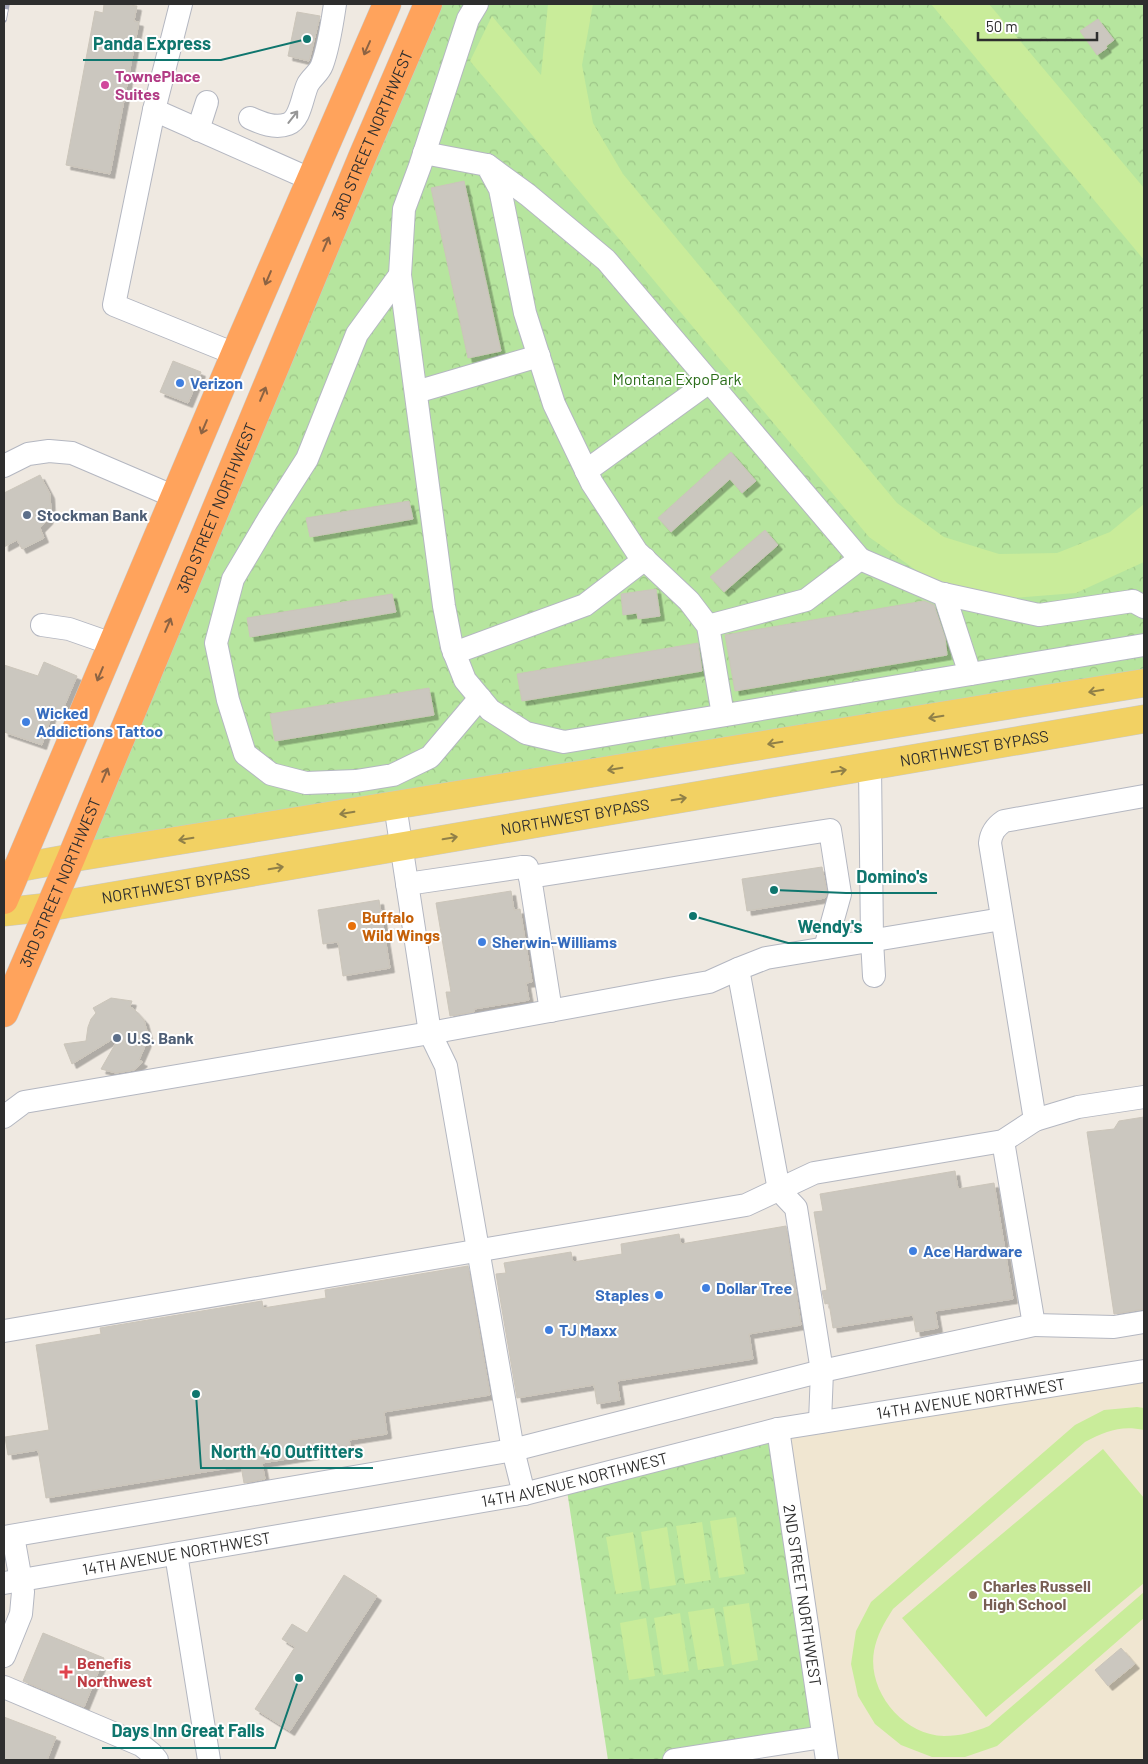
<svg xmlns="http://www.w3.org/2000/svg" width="1148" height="1764" font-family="Barlow,sans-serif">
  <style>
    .education { fill: #f0e6d1 }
    .park { fill: url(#park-crowns) }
    .pitch { fill: #c9ec9a }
    .building { fill: #cbc7bf; stroke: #cbc5ba; filter: url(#shadow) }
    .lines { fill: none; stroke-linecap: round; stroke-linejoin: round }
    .minor-casing { stroke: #b4b7c1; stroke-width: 24 }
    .major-casing { stroke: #c9c9c9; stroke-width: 29 }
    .highway-casing { stroke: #c9c9c9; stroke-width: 29 }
    .minor { stroke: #fff; stroke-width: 22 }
    .major { stroke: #f2d163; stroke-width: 28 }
    .highway { stroke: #ffa35c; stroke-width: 28 }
    .rail-casing { stroke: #a3a6b8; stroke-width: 5.5 }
    .rail { stroke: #fff; stroke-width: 4; stroke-dasharray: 11; stroke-linecap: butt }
    .oneway { stroke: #8c6343 }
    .oneway2 { stroke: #969696 }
    .oneway3 { stroke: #908048 }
    .hotel-dot { fill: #d1479c; stroke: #fff; stroke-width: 2 }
    .shop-dot { fill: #3f7fe0; stroke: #fff; stroke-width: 2 }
    .service-dot { fill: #5c6f8a; stroke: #fff; stroke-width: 2 }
    .food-dot { fill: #e8710a; stroke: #fff; stroke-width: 2 }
    .education-dot { fill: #8d6e63; stroke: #fff; stroke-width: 2 }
    .health-dot { fill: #e0444e; stroke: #fff; stroke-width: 2 }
    .labels { text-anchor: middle; stroke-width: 4; stroke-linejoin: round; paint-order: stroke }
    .hotel-label { font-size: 16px; font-weight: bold; fill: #b23c85; stroke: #fff; text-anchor: start }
    .street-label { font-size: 16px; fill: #2e2e2e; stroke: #fff }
    .park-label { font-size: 16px; fill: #2c6e1b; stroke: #fff }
    .shop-label { font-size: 16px; font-weight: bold; fill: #366cbe; stroke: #fff; text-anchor: start }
    .service-label { font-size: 16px; font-weight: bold; fill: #4e5e75; stroke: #fff; text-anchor: start }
    .food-label { font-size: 16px; font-weight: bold; fill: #c56008; stroke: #fff; text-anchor: start }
    .education-label { font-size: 16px; font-weight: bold; fill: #785e54; stroke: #fff; text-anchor: start }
    .health-label { font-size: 16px; font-weight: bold; fill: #be3a42; stroke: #fff; text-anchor: start }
    .leader { fill: none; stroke: #0f766e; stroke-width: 2 }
    .callout-dot { fill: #0f766e; stroke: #fff; stroke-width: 2 }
    .callout-label { font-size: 18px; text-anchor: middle; font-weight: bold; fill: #0f766e; stroke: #fff; stroke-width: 4; stroke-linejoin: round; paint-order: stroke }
  </style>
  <defs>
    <pattern id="park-crowns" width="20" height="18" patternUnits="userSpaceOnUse" patternTransform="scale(1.25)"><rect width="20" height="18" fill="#b6e59e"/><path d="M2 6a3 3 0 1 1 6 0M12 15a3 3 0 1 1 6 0" fill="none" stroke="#9dc588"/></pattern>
    <filter id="shadow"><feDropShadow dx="4.5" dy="4.5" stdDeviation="0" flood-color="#0004"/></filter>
  </defs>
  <rect width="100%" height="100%" fill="#efe9e1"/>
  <path class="education" d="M1144,1371V1760H827L778,1429Z"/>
  <path class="park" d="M428,4H1144V683L71,858Z
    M778,1429L823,1737L674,1760H608L566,1484Z"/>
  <path class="pitch" d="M548,4H593L582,65L593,123L623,174L897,503L944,537L999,554L1057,553L1110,532L1144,504V562L1076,593L1002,599L930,580L869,537L470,61L492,16L541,75Z
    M931,4H989L1144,188V260Z
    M1137,1407L1144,1408V1430C1121,1425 1106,1431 1085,1442L893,1609C884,1623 877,1635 874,1651C867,1691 903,1735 944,1736C961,1736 974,1732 989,1726L1144,1592V1618L997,1746L965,1757H932L901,1745L875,1724L858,1696L851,1664L856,1631L871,1602L1075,1425L1104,1410Z
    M1103,1449L1144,1498V1583L986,1717L902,1618Z
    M736,1517L745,1574L719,1578L710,1521Z
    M702,1522L711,1580L685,1584L676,1526Z
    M667,1527L676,1585L650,1589L641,1532Z
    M633,1532L642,1590L616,1594L606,1537Z
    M749,1603L758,1660L732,1665L723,1607Z
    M714,1608L724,1666L698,1670L688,1612Z
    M680,1613L689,1671L663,1675L654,1618Z
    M646,1618L655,1676L629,1680L620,1623Z"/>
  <path class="building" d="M104,4H122L137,6L134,21L139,22L110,174L66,165L95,11L103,13Z
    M297,12L320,16L309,61L288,56Z
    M1098,19L1114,40L1106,46L1107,48L1097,55L1080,31Z
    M464,181L501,351L468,358L431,188Z
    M173,361L201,372L188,403L160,392Z
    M731,452L756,481L742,493L730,479L671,532L658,518Z
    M40,475L50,494L51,511L48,520L40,528L44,538L22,549L17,540L4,547V493Z
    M409,501L413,519L310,537L306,518Z
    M765,530L778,545L724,592L710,577Z
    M656,589L660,616L638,619L637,613L623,615L621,594Z
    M392,594L396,612L250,637L247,618Z
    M924,601L934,605L945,638L947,655L735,691L725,635Z
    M698,643L702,671L522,701L517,674Z
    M44,662L77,676L61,714L53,711L42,745L4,732V665L38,676Z
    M429,688L434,715L275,741L270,714Z
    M822,867L827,893L825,898L747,911L742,879Z
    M511,891L514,910L520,909L532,982L526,983L529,1000L474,1009V1012L450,1016L446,992H451L436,903Z
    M379,900L390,968L343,976L338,942L323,944L318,910Z
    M111,998L132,1001L130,1007L134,1009L144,1020L148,1035L146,1044L139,1060L143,1062L134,1070L116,1073L101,1069L121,1034L72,1064L64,1044L86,1041L88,1027L91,1019L96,1013L93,1008Z
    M1144,1117V1309L1114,1314L1087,1132L1114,1129L1119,1121Z
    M955,1171L958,1189L994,1183L1013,1299L935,1311L938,1328L916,1332L913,1315L833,1328L829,1303L825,1304L822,1291L827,1290L814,1212L823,1211L820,1194Z
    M786,1226L801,1325L749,1334L753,1359L617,1381L620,1400L597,1404L594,1385L517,1398L496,1274L506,1273L504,1263L571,1252L573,1262L622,1254L621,1244L679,1234L681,1244Z
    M468,1266L490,1395L384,1412L387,1434L349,1440L351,1449L262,1463L265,1479L244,1483L241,1466L46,1498L38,1450L8,1455L5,1437L49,1430L36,1345L101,1334L100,1328L262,1301L263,1308L326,1298L325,1290Z
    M344,1575L377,1596L290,1731L255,1709L295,1647L282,1639L292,1624L307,1633Z
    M43,1633L104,1658L84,1707L23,1681Z
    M1121,1648L1135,1664L1108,1686L1095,1670Z
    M4,1717L56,1737L47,1760H4Z"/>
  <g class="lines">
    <defs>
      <g id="minor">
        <path d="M181,4L154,110L114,305L235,354"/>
        <path d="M477,4L468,19L420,166L404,209L400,275L444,606L452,647L465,680L490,710L526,733L564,742L1144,645"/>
        <path d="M154,110L310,179"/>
        <path d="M250,118C261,123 275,129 288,124C301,119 302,96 308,84C312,77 319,73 322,65C329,46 332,24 335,4"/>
        <path d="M198,130L207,102"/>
        <path d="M424,153L487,165L500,189L525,313L554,404L592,483L637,552L689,601L708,626L723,715"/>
        <path d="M487,165L528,195L606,260L860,559L939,593L1039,615L1133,601L1144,607"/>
        <path d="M400,275L357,334L307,459L268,520L233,579L216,643L228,700L245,754L271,774L306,783L356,781L393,775L430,757L480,698"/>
        <path d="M416,392L539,356"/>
        <path d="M4,466L28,454L49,451L72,453L175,497"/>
        <path d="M586,471L709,382"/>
        <path d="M944,594L970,674"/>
        <path d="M42,625L69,629L112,644"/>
        <path d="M708,626L806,600L860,559"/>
        <path d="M454,653L585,605L645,559"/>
        <path d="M870,766L872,940L874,976"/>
        <path d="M395,805L430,1033L446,1066L513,1450L524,1494"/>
        <path d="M407,884L522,867H527L530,877"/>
        <path d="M551,1011L530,877L830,830L840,894L825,948"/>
        <path d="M4,1117L24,1102L430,1033L669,989L709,982L738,969"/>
        <path d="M1035,1120L990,843C991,833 995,827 1004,821L1144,796"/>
        <path d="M1003,1141L1034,1325L1114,1327L1144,1322"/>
        <path d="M4,1331L746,1205L814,1173L1003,1141L1035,1120L1078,1107L1144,1097"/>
        <path d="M820,1422L822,1371L796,1208L779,1190L738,969L766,958L1002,919"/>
        <path id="s1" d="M778,1429L827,1760"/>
        <path d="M4,1537L513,1450L822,1371L1034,1325"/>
        <path d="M176,1554L209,1760"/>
        <path id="s2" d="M4,1583L524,1494L778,1429L1144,1371"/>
        <path d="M4,1656L21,1614L23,1592L13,1536"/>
        <path d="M4,1687L141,1745L151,1753L157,1760"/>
        <path d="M674,1760L823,1737"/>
      </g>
      <g id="major">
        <path d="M17,868L71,858L1144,683"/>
        <path id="s3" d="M4,912L49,907L1144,719"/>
      </g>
      <g id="highway">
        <path d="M4,900L235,354L387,4"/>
        <path id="s4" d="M4,1013L71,858L363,155L428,4"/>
      </g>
    </defs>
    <use href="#minor" class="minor-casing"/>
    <use href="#major" class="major-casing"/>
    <use href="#highway" class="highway-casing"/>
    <use href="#minor" class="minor"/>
    <use href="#major" class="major"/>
    <use href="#highway" class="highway"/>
    <defs>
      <path id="rail" d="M4,20L7,4"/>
    </defs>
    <use href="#rail" class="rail-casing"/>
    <use href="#rail" class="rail"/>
  </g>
  <defs><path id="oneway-shaft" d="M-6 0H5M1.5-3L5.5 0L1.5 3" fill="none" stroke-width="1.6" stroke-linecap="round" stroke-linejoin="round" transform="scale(1.25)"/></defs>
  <g class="oneway">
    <use href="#oneway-shaft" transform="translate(367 48) rotate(114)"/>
    <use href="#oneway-shaft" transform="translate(326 244) rotate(-67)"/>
    <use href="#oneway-shaft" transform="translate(268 278) rotate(113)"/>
    <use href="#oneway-shaft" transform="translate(263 394) rotate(-67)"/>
    <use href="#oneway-shaft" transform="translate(204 427) rotate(113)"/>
    <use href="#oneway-shaft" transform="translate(168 625) rotate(-67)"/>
    <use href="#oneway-shaft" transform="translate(100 674) rotate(113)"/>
    <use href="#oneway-shaft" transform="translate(105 775) rotate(-67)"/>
  </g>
  <use class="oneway2" href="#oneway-shaft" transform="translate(293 117) rotate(-52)"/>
  <g class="oneway3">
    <use href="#oneway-shaft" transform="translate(1096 691) rotate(171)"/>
    <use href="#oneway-shaft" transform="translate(936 717) rotate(171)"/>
    <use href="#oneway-shaft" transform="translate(775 743) rotate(171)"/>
    <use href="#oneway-shaft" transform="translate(615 769) rotate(171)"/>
    <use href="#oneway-shaft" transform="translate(839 771) rotate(-10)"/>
    <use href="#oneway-shaft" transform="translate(679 799) rotate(-10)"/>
    <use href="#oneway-shaft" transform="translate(347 813) rotate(171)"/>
    <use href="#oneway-shaft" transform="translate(450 838) rotate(-10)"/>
    <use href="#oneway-shaft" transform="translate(186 839) rotate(171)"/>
    <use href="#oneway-shaft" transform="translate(276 868) rotate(-10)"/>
  </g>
  <circle class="hotel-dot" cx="105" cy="85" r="5"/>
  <g class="shop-dot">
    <circle cx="180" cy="383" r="5"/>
    <circle cx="26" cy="722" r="5"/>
    <circle cx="482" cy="942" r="5"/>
    <circle cx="913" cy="1251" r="5"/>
    <circle cx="706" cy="1288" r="5"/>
    <circle cx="659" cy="1295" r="5"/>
    <circle cx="549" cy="1330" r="5"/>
  </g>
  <g class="service-dot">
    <circle cx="27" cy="515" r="5"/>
    <circle cx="117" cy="1038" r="5"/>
  </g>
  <circle class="food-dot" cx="352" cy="926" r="5"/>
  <circle class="education-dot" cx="973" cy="1595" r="5"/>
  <path class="health-dot" d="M63.5 1664.5h5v5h5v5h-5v5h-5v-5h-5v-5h5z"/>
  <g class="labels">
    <g class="hotel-label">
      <text x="115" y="82">TownePlace<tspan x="115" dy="18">Suites</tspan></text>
    </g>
    <g class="street-label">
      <text dy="6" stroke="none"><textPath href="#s4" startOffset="952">3RD STREET NORTHWEST</textPath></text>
      <text dy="6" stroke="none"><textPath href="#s4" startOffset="548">3RD STREET NORTHWEST</textPath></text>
      <text dy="6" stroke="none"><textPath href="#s3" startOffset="984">NORTHWEST BYPASS</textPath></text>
      <text dy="6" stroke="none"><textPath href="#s3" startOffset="579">NORTHWEST BYPASS</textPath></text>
      <text dy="6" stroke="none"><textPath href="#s4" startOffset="142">3RD STREET NORTHWEST</textPath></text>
      <text dy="6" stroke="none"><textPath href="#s3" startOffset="174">NORTHWEST BYPASS</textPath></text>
      <text dy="6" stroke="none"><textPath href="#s2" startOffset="985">14TH AVENUE NORTHWEST</textPath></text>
      <text dy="6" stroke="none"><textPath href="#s2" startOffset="580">14TH AVENUE NORTHWEST</textPath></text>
      <text dy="6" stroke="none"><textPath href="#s2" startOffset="175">14TH AVENUE NORTHWEST</textPath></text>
      <text dy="6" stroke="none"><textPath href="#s1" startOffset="168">2ND STREET NORTHWEST</textPath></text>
    </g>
    <g class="park-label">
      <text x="677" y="385">Montana ExpoPark</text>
    </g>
    <g class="shop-label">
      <text x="190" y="389">Verizon</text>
      <text x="36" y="719">Wicked<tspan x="36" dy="18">Addictions Tattoo</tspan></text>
      <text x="492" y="948">Sherwin-Williams</text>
      <text x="923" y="1257">Ace Hardware</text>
      <text x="716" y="1294">Dollar Tree</text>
      <text x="649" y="1301" text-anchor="end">Staples</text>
      <text x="559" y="1336">TJ Maxx</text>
    </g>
    <g class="service-label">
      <text x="37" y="521">Stockman Bank</text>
      <text x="127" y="1044">U.S. Bank</text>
    </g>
    <g class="food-label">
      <text x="362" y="923">Buffalo<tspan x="362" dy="18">Wild Wings</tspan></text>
    </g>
    <g class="education-label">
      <text x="983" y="1592">Charles Russell<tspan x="983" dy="18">High School</tspan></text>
    </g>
    <g class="health-label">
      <text x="77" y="1669">Benefis<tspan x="77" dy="18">Northwest</tspan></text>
    </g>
  </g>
  <path class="leader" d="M307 39L221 60H83M774 890L846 893H937M693 916L788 943H873M196 1394L201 1468H373M299 1678L275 1748H102"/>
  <g class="callout-dot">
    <circle cx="307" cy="39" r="5"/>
    <circle cx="774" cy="890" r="5"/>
    <circle cx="693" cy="916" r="5"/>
    <circle cx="196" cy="1394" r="5"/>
    <circle cx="299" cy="1678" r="5"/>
  </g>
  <g class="callout-label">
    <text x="152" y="50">Panda Express</text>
    <text x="892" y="883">Domino's</text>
    <text x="830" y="933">Wendy's</text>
    <text x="287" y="1458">North 40 Outfitters</text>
    <text x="188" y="1737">Days Inn Great Falls</text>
  </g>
  <rect width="1148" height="1764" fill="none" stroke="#2e2e2e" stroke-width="10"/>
  <path d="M978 32v8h119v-8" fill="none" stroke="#2e2e2e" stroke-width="2.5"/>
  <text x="986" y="32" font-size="15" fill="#2e2e2e" stroke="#ffffff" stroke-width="4" paint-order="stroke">50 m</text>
</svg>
